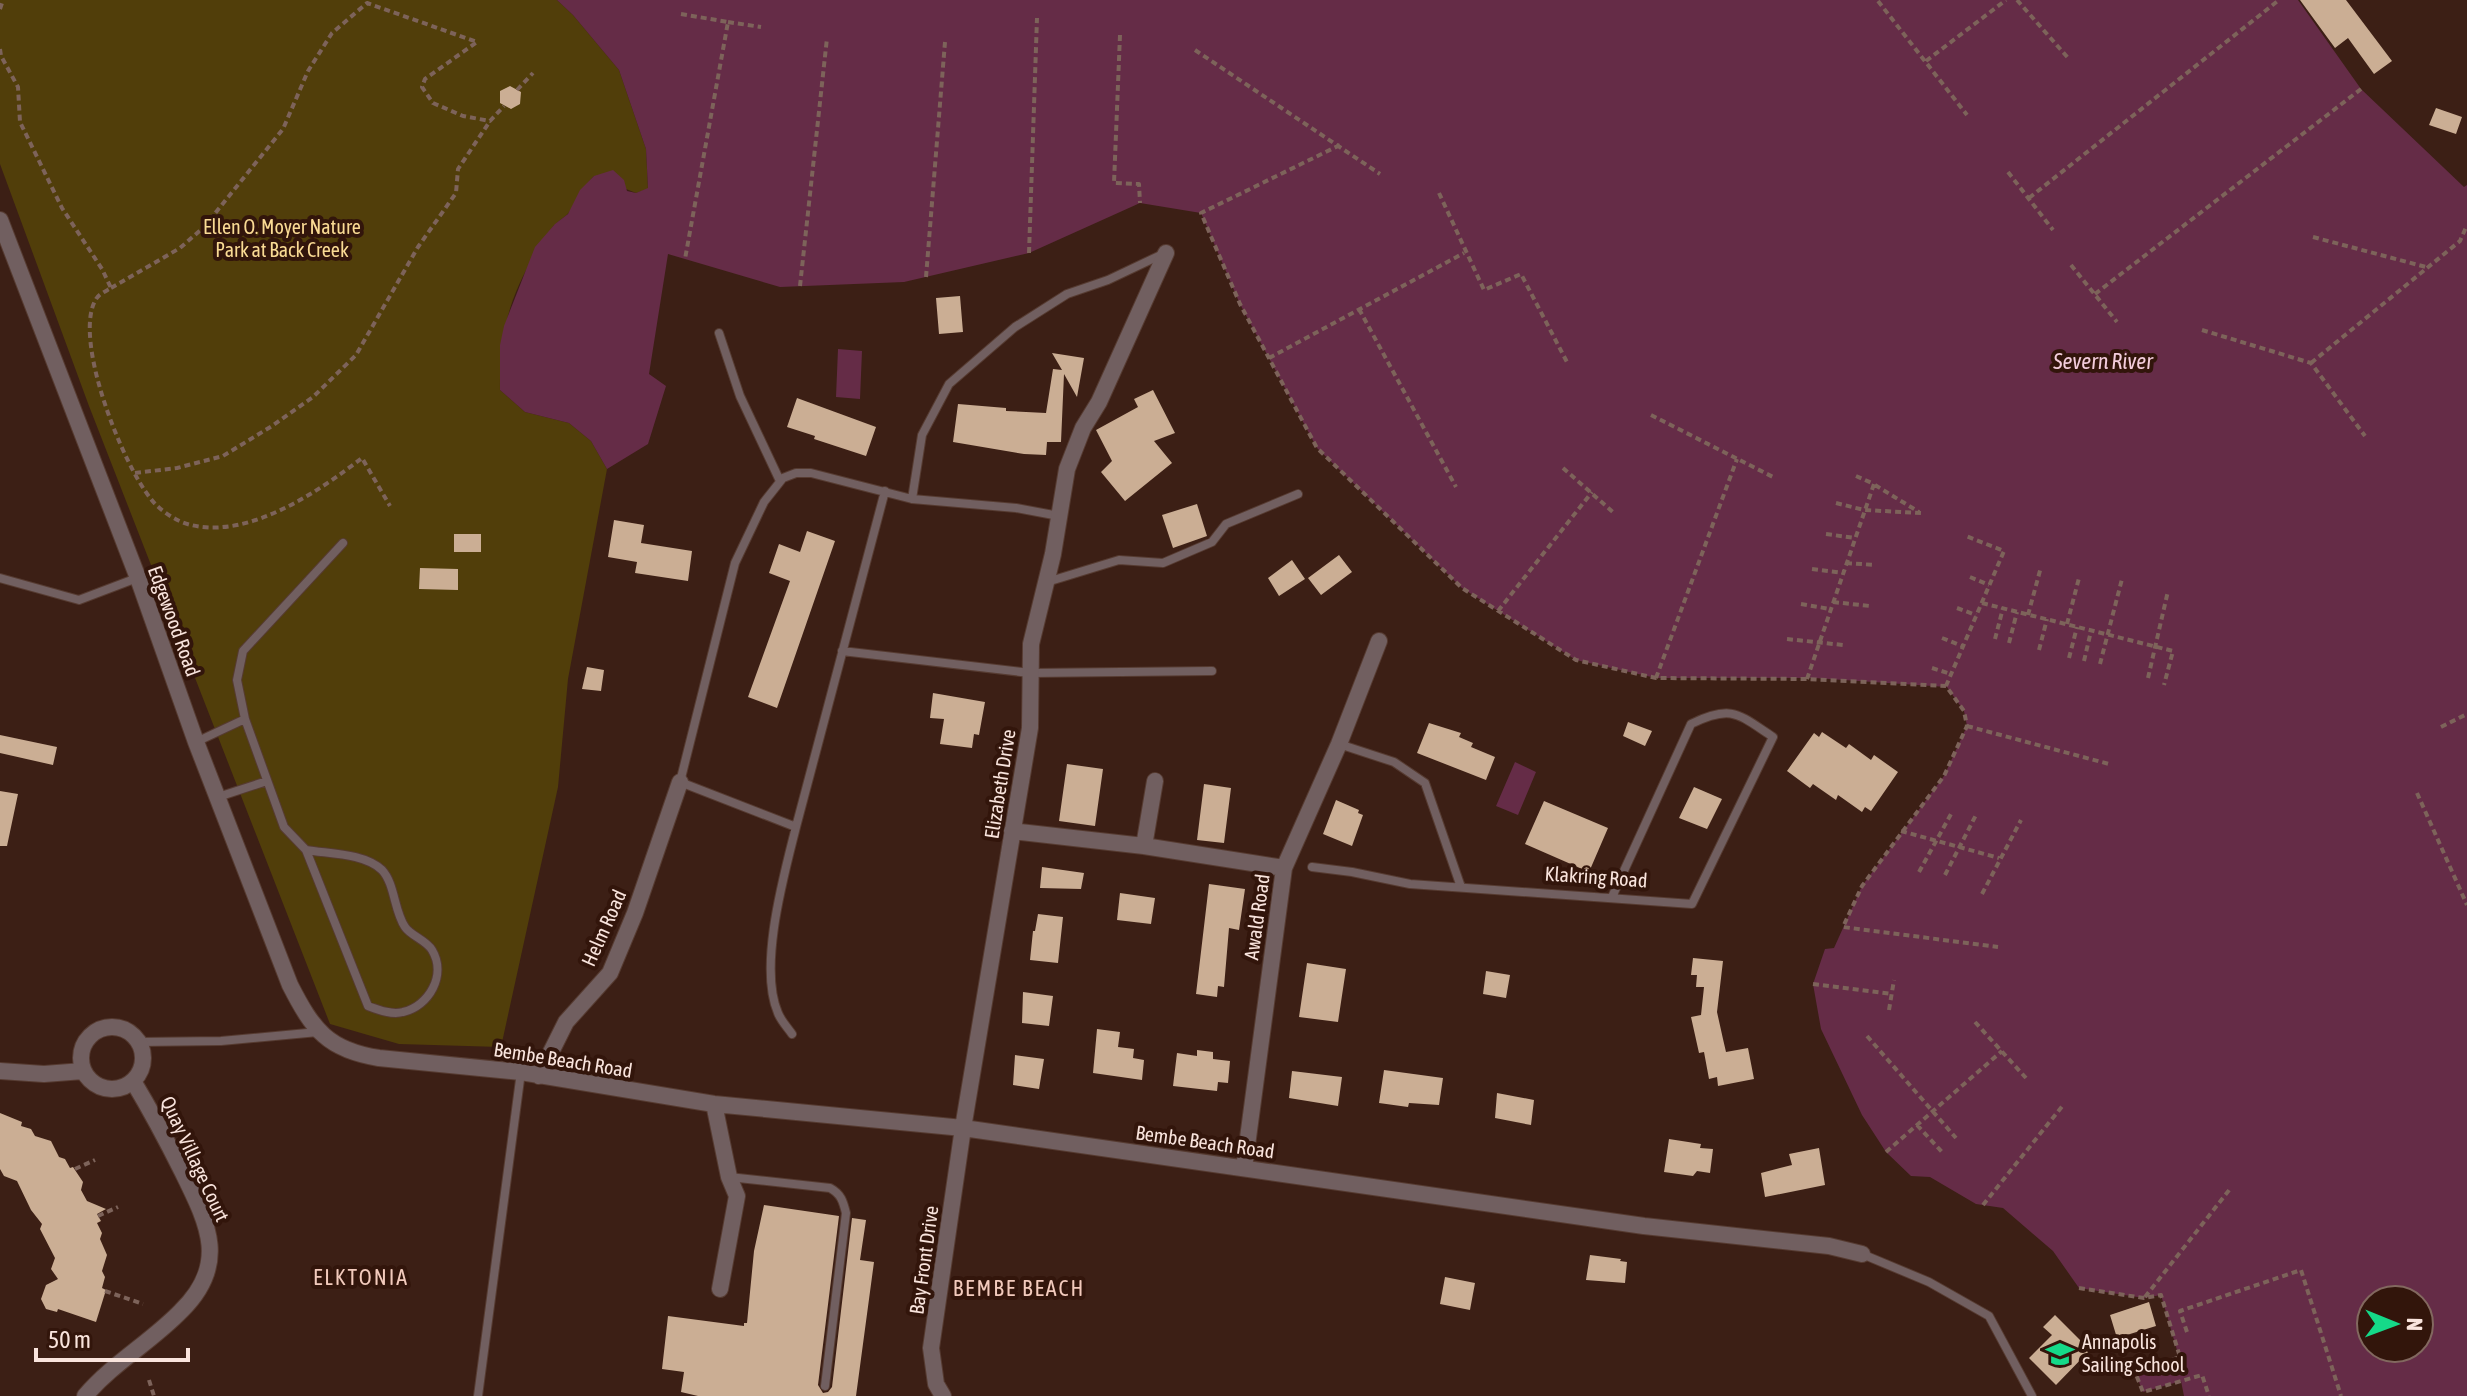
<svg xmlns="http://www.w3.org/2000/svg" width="2467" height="1396" font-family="'Asap Condensed',sans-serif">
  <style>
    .green { fill: #513e0a }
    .water { fill: #652c47; fill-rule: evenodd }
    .building { fill: #cbae94 }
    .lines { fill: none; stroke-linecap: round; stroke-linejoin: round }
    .lane-casing { stroke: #563b31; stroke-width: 10 }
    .street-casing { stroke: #563b31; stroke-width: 18 }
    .path { stroke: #7d635a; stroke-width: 4; stroke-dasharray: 6 4; stroke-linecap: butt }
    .lane { stroke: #715f60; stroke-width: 8 }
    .street { stroke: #715f60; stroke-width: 16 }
    .labels { text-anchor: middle; stroke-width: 8; stroke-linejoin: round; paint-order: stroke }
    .park-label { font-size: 20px; fill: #fadb94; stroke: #32150b }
    .street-label { font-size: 20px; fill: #f9e4dd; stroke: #32150b }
    .poi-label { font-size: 20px; fill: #f9e4dd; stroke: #32150b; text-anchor: start }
    .water-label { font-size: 22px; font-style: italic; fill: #f3cddc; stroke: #32150b }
    .neighbourhood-label { font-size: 22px; letter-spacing: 2px; fill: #f2cabc; stroke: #32150b }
  </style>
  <rect width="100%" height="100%" fill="#3c1f15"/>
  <path class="green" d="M0,0H557L573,15L619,70L646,149L648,189L636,193L594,176C583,187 578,198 570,211C565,218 557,221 552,228C514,283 499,323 500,390L525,412L569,423L591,441L607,469L568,679L558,787L501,1047L399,1044L330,1024L89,406L0,164Z"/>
  <path class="water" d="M557,0H2298L2361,89L2464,187L2467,185V1396H2184L2181,1381L2143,1392L2135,1372L2179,1357L2161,1295L2144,1298L2079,1288L2053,1251L2003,1208L1976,1204L1930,1177L1911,1176L1886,1152L1862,1115L1821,1029L1813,984L1825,949L1834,948L1862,886L1944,776L1967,726L1964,711L1947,687L1814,678H1656L1576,660L1462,588L1317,448L1240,304L1201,213L1140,203L1029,253L904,282L780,287L668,254L649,374L666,386L648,444L607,469L591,441L569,423L525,412L500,390V345L504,326L535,247L555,224L568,214L580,190L594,176L613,170L624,180L627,191L636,193L648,188L646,149L619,70L573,15ZM2371,1300H2419V1348H2371Z
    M838,349L862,351L860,399L836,397Z
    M1515,762L1536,772L1518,815L1496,806Z"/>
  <path class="building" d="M2300,0H2346L2392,61L2374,74L2348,38L2335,48Z
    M510,86L521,92L520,104L511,109L500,103V91Z
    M2436,108L2462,117L2456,134L2429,125Z
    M960,296L963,332L939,334L936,298Z
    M1052,353L1084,358L1077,397L1064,374L1061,442H1047L1046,455L1024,454L953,442L958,404L1006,408V411L1046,413L1053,369L1062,370Z
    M1153,390L1175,433L1154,441L1172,463L1125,501L1101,472L1112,461L1096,430L1138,407L1134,399Z
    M797,398L876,427L866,456L814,439L815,436L787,427Z
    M1197,504L1207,536L1173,548L1162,515Z
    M614,520L644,525L641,543L692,551L688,581L635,573L637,562L608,557Z
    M807,531L835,541L777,708L748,697L790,581L769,573L779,544L800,552Z
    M454,534H481V552H454Z
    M1339,555L1352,572L1321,595L1308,578Z
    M1292,560L1305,579L1279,596L1268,578Z
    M420,568L458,569V590L419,589Z
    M587,667L604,670L601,691L582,689Z
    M933,693L985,702L979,735L974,734L972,748L940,744L944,719L930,718Z
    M1628,722L1652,731L1645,746L1623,736Z
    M1429,723L1461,733L1459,737L1473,743L1471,747L1495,757L1486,780L1417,753Z
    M1822,732L1846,748L1849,744L1871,760L1874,755L1898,772L1871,811L1865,807L1862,812L1838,795L1836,800L1813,784L1810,788L1787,771L1814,733L1819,737Z
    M0,735L57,747L53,765L0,753Z
    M1067,764L1103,769L1095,826L1059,821Z
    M1204,784L1231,788L1224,843L1197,840Z
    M1694,787L1722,799L1707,829L1679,818Z
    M0,791L18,794L7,846H0Z
    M1336,800L1359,810L1358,813L1363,815L1352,846L1323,834Z
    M1544,801L1608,828L1589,872L1525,844Z
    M1042,867L1084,873L1081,889L1040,888Z
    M1209,884L1245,889L1239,930L1229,928L1224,987L1218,986L1217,997L1196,994Z
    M1120,893L1155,898L1151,924L1117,920Z
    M1038,914L1063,917L1058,963L1030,960L1033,931H1035Z
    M1693,958L1723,961L1717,1012L1723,1039L1726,1052L1748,1048L1754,1079L1718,1086L1717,1077L1709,1079L1704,1052L1699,1053L1691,1017L1701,1015L1704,987H1696L1697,975H1691Z
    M1307,963L1346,969L1338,1022L1299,1017Z
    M1486,971L1510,975L1506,998L1483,994Z
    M1023,992L1053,996L1049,1026L1022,1023Z
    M1097,1029L1120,1032L1118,1047L1134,1049L1133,1058L1144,1060L1142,1080L1093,1073Z
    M1197,1050L1213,1052V1059L1230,1061L1228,1083L1218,1082L1217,1091L1173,1086L1177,1053L1197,1056Z
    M1015,1055L1044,1059L1039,1089L1013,1085Z
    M1384,1070L1443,1078L1439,1105L1409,1103L1408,1107L1379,1103Z
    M1292,1071L1342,1077L1338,1106L1289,1098Z
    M1497,1093L1534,1100L1531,1125L1495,1118Z
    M0,1113L22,1122L21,1126L31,1129L35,1136L51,1141L59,1157L65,1159L70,1168L73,1167L83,1182L81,1190L87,1201L106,1209L97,1214L101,1221L97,1223L102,1233L100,1239L107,1255L102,1271L105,1277L102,1288L106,1290L96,1322L58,1309L57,1312L46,1309L41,1299L46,1285L58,1279L51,1269L55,1258L40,1229L42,1224L31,1210L17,1181L4,1176L0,1169Z
    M1669,1139L1701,1144L1700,1148L1713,1149L1710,1173L1697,1171L1693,1176L1664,1172Z
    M1819,1148L1825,1185L1765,1197L1761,1173L1792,1165L1789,1154Z
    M764,1205L839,1216L818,1385L823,1393L828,1392L832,1387L852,1218L866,1220L860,1260L874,1262L856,1396H698L681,1392L684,1372L662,1369L668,1316L744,1326V1323H747L754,1251Z
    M1590,1255L1621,1259L1620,1261L1627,1262L1625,1283L1586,1280Z
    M1445,1277L1475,1283L1470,1310L1440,1304Z
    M2149,1302L2156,1326L2117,1338L2110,1315Z
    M2055,1315L2090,1350L2056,1385L2029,1358L2052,1335L2043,1327Z"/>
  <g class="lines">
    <defs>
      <path id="lane" d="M719,333L740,396L780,481
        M885,491L796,827L680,782L735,563L764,502L783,478L796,473H811L912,499L1016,508L1059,516
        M912,499L922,435L949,384L1015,327L1067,294L1108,280L1163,254
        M0,578L79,600L137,578
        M1047,582L1119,560L1163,563L1212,542L1226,524L1298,494
        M842,651L1030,673L1212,671
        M245,719L284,827L306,850L368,1006C379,1010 392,1015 403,1012C429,1006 447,975 432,950C426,940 411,936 405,927C394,911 395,884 382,870C364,853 329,854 306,850
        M196,742L245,719L237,680L243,651L343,543
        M1339,744L1394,762L1425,783L1461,887
        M218,797L267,781
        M1312,867L1352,872L1410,884L1692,904L1773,737C1738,714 1732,704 1691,724L1612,897
        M792,1034C788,1028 781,1021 778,1013C758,967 784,875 796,827
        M138,1042L221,1041L318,1032
        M729,1177L830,1188C841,1194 843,1201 846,1213L825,1386
        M1862,1254L1929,1282L1989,1316L2032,1396
        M478,1396L521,1072"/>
      <path id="street" d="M0,220L138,578L196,742L290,985C313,1030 328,1050 379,1058L521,1072L714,1104L963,1128L1644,1226L1829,1246L1862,1254
        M1012,831L1144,846L1284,868
        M1144,846L1155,781
        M81 1058a31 31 0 1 1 62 0a31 31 0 1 1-62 0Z
        M0,1071L44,1074L83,1071
        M539,1076L566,1022L610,973L635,913L680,782
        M714,1104L729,1177L737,1196L720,1289
        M1244,1168L1284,868L1339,744L1379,641
        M85,1396C113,1363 151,1342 181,1311C229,1264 208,1224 183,1173C167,1141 151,1111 133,1081
        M943,1396L936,1384L931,1348L963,1128L1030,728L1031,644L1053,554L1067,469L1083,428L1099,402L1166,253"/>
    </defs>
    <use href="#lane" class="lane-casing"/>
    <use href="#street" class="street-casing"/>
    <path class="path" d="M2017,0L2069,59
      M1878,1L1967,115
      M0,9L3,0
      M681,14L728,22L685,259
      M728,22L761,27
      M1120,35L1114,183L1139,184L1140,203
      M0,49L1,56L18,87L20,122L62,208L102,269L111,288C106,291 99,294 96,299C72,339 123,465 151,499C159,510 177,522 191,525C249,539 318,492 362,458L390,506
      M1195,50L1380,174
      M1926,61L2006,0
      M517,90L533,73
      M1340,145L1201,213L1240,304L1317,448L1462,588L1576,660L1656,678L1807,679L1946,686L1964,711L1967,726L1944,776L1862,886L1843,927L1998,947
      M2008,172L2053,230
      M1439,193L1484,290L1521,274L1568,364
      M2029,198L2279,0
      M2313,237L2426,267
      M1029,253L1037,18
      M2071,265L2117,322
      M926,277L945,42
      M800,286L827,38
      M111,288L180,248L204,227L283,129L308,71L332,33L367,3L477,42L425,79L422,87L433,103L463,116L490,121L504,106
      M2095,294L2361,89
      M1359,309L1456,487
      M2202,330L2311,363L2365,436
      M1269,358L1464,253
      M2311,363L2460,241L2467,225
      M1651,415L1773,477
      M1563,468L1614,513
      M135,473L177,468L223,456L272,426L313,397L356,355L418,247L456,193L458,169L490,121
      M1875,485L1919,512
      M1836,503L1864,510L1921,513
      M1826,534L1855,538
      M1846,563L1875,565
      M1812,569L1843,573
      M1970,577L1989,585
      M1833,602L1870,606
      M1982,603L2173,651L2164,685
      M1801,604L1830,609
      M1957,608L1976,615
      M1498,611L1592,492
      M2028,615L2041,567
      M2067,624L2079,578
      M1942,638L1962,646
      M1787,639L1843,645
      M1995,639L2003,608
      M2009,643L2017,612
      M2039,650L2047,619
      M2069,658L2077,627
      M2084,661L2091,631
      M2100,664L2122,579
      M1932,668L1951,674
      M1656,678L1737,459
      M2148,678L2168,591
      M1807,679L1874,484L1856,476
      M1946,686L2004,551L1966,536
      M1967,726L2109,764
      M2441,727L2467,714
      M2417,793L2467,905
      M1901,831L1999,858
      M1919,872L1951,814
      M1945,875L1976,815
      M1982,894L2021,820
      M1813,984L1892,994
      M1889,1010L1894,980
      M1975,1022L2026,1078
      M1867,1036L1956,1138
      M1917,1125L1942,1152
      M1886,1152L2002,1051
      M75,1169L95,1160
      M1983,1205L2064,1104
      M98,1216L118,1207
      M2079,1288L2144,1298L2161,1295L2180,1357L2135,1372L2143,1392L2202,1375L2209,1396
      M105,1291L143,1304
      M2145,1297L2230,1189
      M2187,1332L2180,1311L2301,1270L2341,1396
      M149,1380L154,1396"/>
    <use href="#lane" class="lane"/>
    <use href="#street" class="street"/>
  </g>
  <defs>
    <symbol id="school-bare" viewBox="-9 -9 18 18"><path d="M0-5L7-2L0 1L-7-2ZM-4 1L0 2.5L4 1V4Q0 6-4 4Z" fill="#15d989" stroke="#32150b" stroke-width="2.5" paint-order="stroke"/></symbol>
  </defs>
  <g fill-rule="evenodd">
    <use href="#school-bare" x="2040" y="1334" width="40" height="40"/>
  </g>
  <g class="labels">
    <g class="park-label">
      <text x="282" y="234">Ellen O. Moyer Nature<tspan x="282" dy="23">Park at Back Creek</tspan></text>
    </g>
    <g class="street-label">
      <text transform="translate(174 621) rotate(70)" y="7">Edgewood Road</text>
      <text transform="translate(1000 784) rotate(-81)" y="7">Elizabeth Drive</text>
      <text transform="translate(1596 877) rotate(4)" y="7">Klakring Road</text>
      <text transform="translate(1257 917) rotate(-82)" y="7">Awald Road</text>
      <text transform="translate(604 928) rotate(-66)" y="7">Helm Road</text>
      <text transform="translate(563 1060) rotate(9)" y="7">Bembe Beach Road</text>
      <text transform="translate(1205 1142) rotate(8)" y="7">Bembe Beach Road</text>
      <text transform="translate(195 1159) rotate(65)" y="7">Quay Village Court</text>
      <text transform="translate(924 1260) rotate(-82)" y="7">Bay Front Drive</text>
    </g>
    <g class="poi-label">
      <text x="2082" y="1349">Annapolis<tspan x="2082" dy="23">Sailing School</tspan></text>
    </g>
    <g class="water-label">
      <text x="2103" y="369">Severn River</text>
    </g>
    <g class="neighbourhood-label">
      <text x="361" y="1285">ELKTONIA</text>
      <text x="1019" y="1296">BEMBE BEACH</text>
    </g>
  </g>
  <g transform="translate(2395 1324) rotate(91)"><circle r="38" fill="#32150b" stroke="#82685f" stroke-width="2"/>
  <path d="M0-6L14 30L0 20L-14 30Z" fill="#15d989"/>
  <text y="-12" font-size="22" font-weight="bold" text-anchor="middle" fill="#f9e4dd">N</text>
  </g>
  <path d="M36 1348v12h152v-12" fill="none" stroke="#f9e4dd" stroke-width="4"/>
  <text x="48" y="1348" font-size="24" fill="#f9e4dd" stroke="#32150b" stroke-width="6" paint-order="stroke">50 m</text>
</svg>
